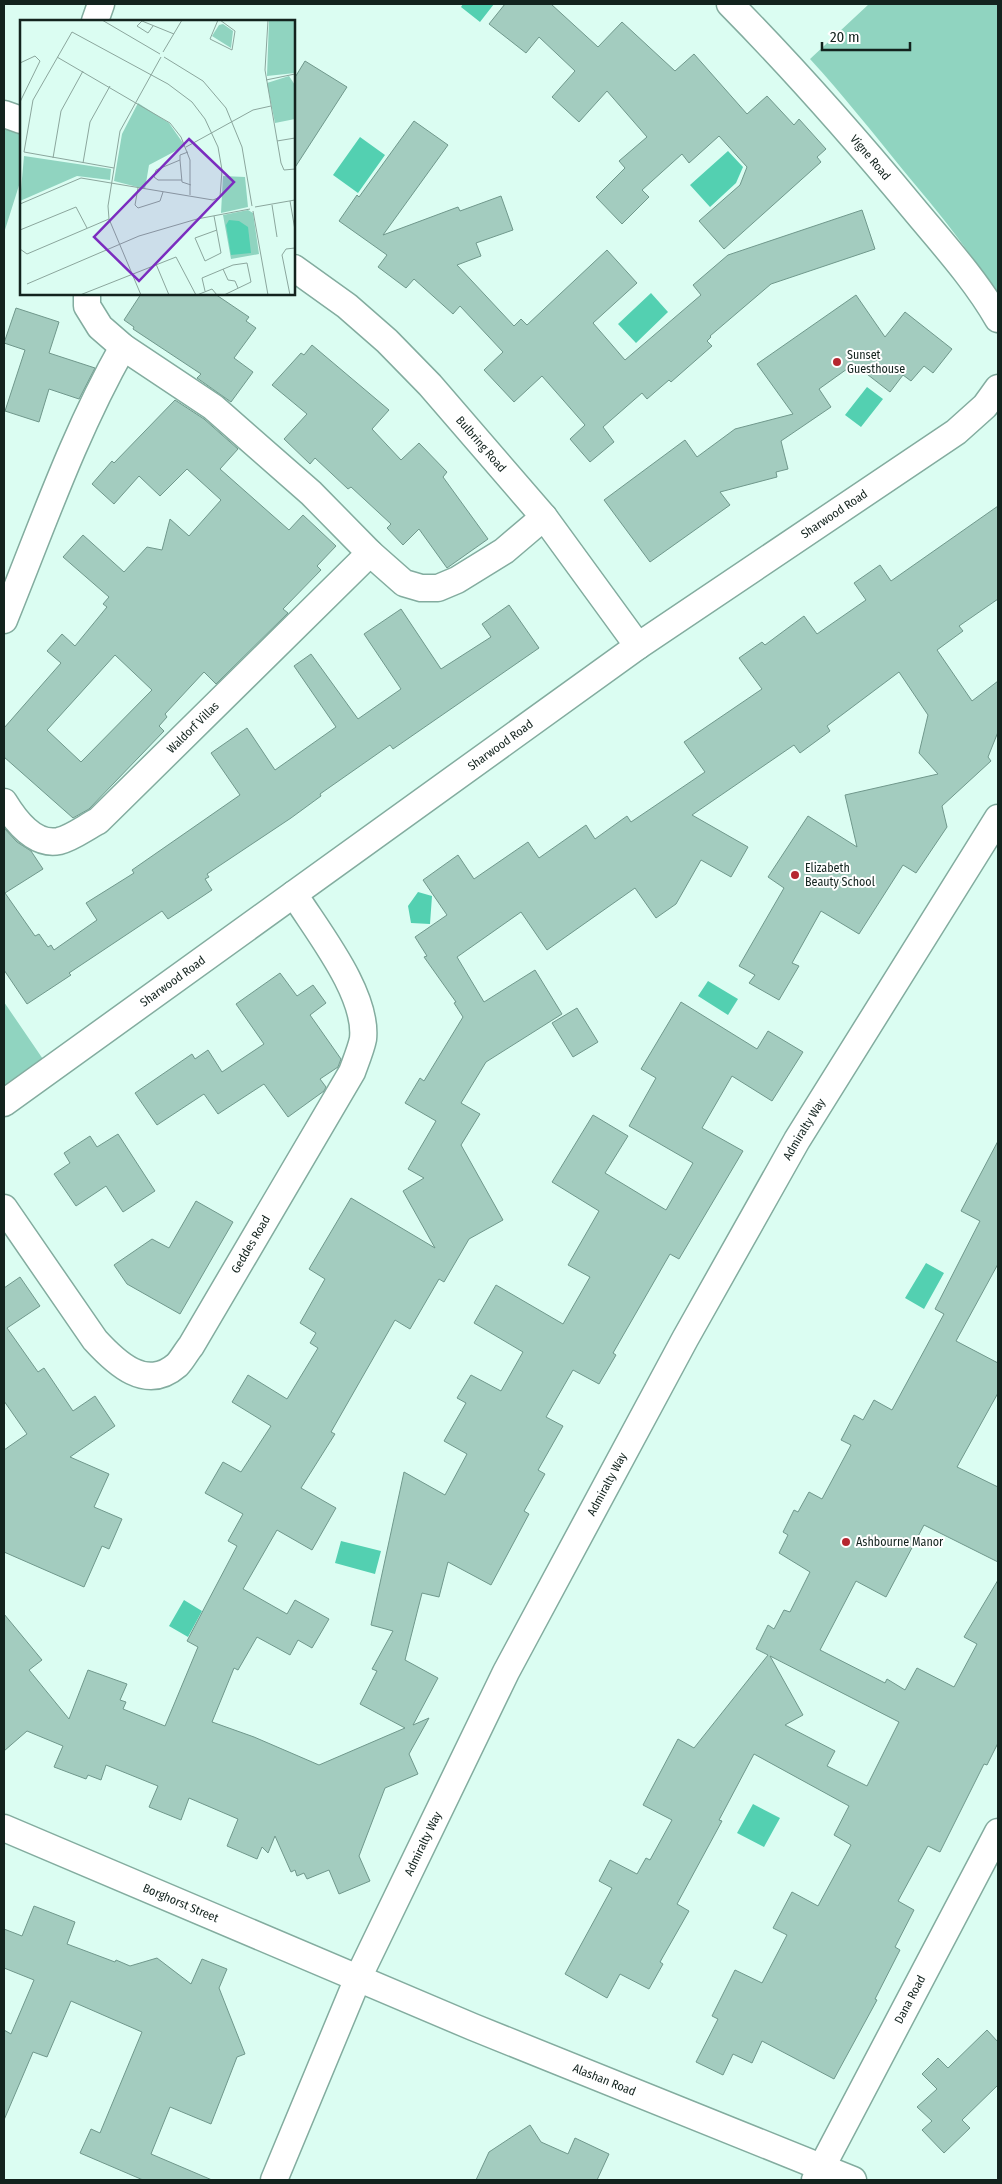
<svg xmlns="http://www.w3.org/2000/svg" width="1002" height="2184" font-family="'Fira Sans Condensed',sans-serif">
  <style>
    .green { fill: #90d4c0 }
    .forest { fill: #53d0b1 }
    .building { fill: #a3ccbf; stroke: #70988c; fill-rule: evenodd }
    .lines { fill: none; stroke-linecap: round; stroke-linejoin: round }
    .minor-casing { stroke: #83ac9f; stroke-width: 29 }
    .minor { stroke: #fff; stroke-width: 26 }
    .poi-dot { fill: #b6262f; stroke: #fff; stroke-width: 2 }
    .labels { text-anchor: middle; stroke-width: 4; stroke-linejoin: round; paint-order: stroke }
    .street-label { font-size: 12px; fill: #13231e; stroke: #fff }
    .poi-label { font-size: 12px; fill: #13231e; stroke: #fff; text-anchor: start }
    .inset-road { fill: none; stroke: #8ba69d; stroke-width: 1 }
    .view { fill: #7b2cbf; fill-opacity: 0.15; stroke: #7b2cbf; stroke-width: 2.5 }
    .inset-edge { fill: none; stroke: #13231e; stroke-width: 2.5 }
  </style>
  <rect width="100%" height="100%" fill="#dbfdf2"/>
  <path class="green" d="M869,4H998V299C973,253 937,211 903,170C873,133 843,95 810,59Z
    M4,129L21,135V179L4,233Z
    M4,1002L47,1065L4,1095Z"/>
  <path class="forest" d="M463,4H494L480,22L461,7Z
    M360,137L385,155L358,193L333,175Z
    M728,151L743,167L736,183L710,207L690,185Z
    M651,293L668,312L636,343L618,324Z
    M867,387L883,399L861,427L845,415Z
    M418,892L432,896L430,924L411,923L408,906Z
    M708,981L738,999L728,1015L698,996Z
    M926,1263L944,1273L924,1309L905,1298Z
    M341,1541L381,1551L375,1574L335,1563Z
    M184,1600L202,1611L188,1637L169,1626Z
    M753,1804L780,1818L764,1847L737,1833Z"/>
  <path class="building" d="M505,4H551L598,47L622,22L675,71L694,54L747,114L767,96L794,125L799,119L826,149L817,157L821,162L724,249L699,221L740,185L747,167L719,136L689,163L682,154L642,190L649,197L622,224L596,197L625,168L619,161L647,137L607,91L579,122L552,97L575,71L539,37L526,53L489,24Z
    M305,61L347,87L294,169V79Z
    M414,121L448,145L383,235L458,207L460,211L501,196L513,230L476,243L481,256L457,265L514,326L521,319L527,325L607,250L637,283L593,323L625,360L701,295L693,285L728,255L862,210L875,249L771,284L710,336L711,337L707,341L712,346L671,382L669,380L647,399L642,393L603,427L614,442L590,462L570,439L585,425L542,376L514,402L484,370L503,352L460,306L453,314L414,279L406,288L378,267L387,255L339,221L357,195L359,197Z
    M141,294H215L249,317L246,321L256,328L234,358L253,372L231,402L197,378L201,374L133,329L134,327L124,320Z
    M856,295L885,337L905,312L952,349L933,373L924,366L911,381L903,375L890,392L854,364L819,389L831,407L781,441L788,469L776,472L777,477L720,492L730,505L650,562L604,500L685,440L697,457L735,429L793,414L757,364Z
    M16,308L59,322L49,353L95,368L79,399L49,389L39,422L5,411L25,350L4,343Z
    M312,345L389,410L372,429L401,460L419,443L447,472L443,477L488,539L447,568L419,529L403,545L387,528L391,524L351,487L348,489L315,458L310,464L284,439L307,414L272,385L301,353L304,355Z
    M175,400L204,419L238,449L220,469L289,530L303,515L336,546L317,566L321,570L283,609L288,613L216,684L204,672L165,714L167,717L159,726L164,731L89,809L73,818L4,757V728L61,663L47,651L62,634L75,646L107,607L103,604L109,597L63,557L83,535L124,572L147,547L162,550L170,519L189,536L221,500L187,469L160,496L139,476L114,504L92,484L112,461L114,463ZM115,655L152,690L81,762L47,730Z
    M998,506V599L959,626L963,631L937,650L972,701L998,681V732L988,757L991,761L942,806L947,827L916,873L903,865L859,934L821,911L792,963L799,966L779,1000L749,983L755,975L739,966L784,888L768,877L808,816L857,847L845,795L938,774L919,753L928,715L899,672L827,726L830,731L800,753L794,745L692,815L748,847L731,877L701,860L676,904L656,918L635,888L547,950L521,912L457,957L484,1002L535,970L562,1014L486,1062L461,1103L480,1114L461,1145L503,1220L469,1239L444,1282L439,1279L410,1329L395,1320L331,1432L335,1434L301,1488L336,1508L312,1550L277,1530L243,1589L287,1614L295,1600L329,1619L312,1648L298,1640L290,1655L257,1637L238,1670L234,1668L212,1722L254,1737L319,1765L405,1728L360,1704L377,1671L372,1669L393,1631L371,1625L404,1472L445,1495L467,1454L444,1441L466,1403L457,1398L471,1375L501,1391L523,1352L474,1323L496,1285L563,1324L590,1277L568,1265L599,1211L552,1182L593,1115L628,1136L605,1173L666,1210L693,1163L629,1126L656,1078L641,1069L681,1002L757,1049L768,1031L803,1052L772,1101L732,1076L702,1128L743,1151L679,1259L670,1254L613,1353L616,1355L599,1384L573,1370L546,1417L563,1426L538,1470L545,1474L524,1511L529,1514L491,1585L448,1562L439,1597L422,1593L405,1660L438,1678L413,1725L429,1718L409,1754L418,1774L385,1788L359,1856L370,1881L339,1894L329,1870L307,1879L304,1873L297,1876L295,1870L291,1872L275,1836L268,1853L262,1847L257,1859L227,1846L238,1819L189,1798L181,1820L149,1807L158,1786L106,1765L101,1780L88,1775L86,1779L54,1767L63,1746L27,1731L4,1751V1614L42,1660L29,1670L69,1719L88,1670L127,1684L120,1700L126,1702L123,1709L165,1726L198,1647L187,1641L237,1546L228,1541L243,1514L205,1493L223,1462L241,1472L271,1426L232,1402L248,1375L287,1399L318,1348L310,1343L316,1333L300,1323L325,1279L309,1269L351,1198L435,1248L403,1191L424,1178L408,1169L436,1121L405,1103L420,1078L424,1081L463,1017L454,1003L456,1002L424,957L427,956L415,937L447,915L423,880L458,855L474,879L528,842L539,858L586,825L595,839L627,816L631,822L705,772L684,742L762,689L739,658L762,642L765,645L804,616L817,634L866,600L854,583L880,565L891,581Z
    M509,605L539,648L393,749L390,745L320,794L321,796L291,818L207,874L209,877L205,879L212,890L194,902L168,919L162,911L69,973L71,975L27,1004L4,970V828L17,842L31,851L43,869L5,893L35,936L39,934L48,947L51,945L54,950L97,920L86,903L134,873L132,870L240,795L211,753L247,728L275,770L336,727L294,666L311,654L358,719L401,689L364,634L401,609L441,669L491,637L482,624Z
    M280,973L297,996L313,985L326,1003L310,1015L341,1059L338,1067L320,1079L326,1087L324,1091L288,1117L264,1084L218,1114L204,1094L157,1125L135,1093L192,1054L195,1059L208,1050L222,1072L264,1044L236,1004Z
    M577,1008L598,1042L573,1057L552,1023Z
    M118,1134L155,1191L123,1212L106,1186L76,1206L54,1174L70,1163L64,1153L90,1136L97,1147Z
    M998,1141V1264L956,1341L998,1363V1393L957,1467L998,1487V1562L924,1525L886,1597L856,1581L820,1650L885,1683L887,1679L905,1690L917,1668L954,1687L977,1644L964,1637L998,1580V1743L987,1765L984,1764L940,1852L928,1846L898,1901L914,1910L895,1947L900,1950L875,1999L877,2000L834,2079L762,2041L752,2063L733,2054L723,2075L696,2062L718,2019L712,2016L735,1970L762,1983L787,1935L773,1928L792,1892L818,1906L851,1845L834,1835L849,1806L754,1754L719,1820L722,1821L677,1904L689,1911L660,1962L663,1964L649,1989L620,1974L607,1998L565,1974L612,1888L599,1881L610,1860L637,1874L646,1858L650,1860L672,1820L643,1805L678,1739L694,1748L768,1655L756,1649L768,1625L774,1629L784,1610L790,1612L810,1572L779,1553L788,1535L783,1532L794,1510L798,1512L809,1492L822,1499L851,1445L841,1440L854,1415L863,1420L874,1400L892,1410L944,1314L935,1309L980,1221L961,1211ZM770,1656L899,1722L867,1786L827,1766L835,1751L785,1725L803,1715Z
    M196,1201L233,1222L180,1314L127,1284L114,1265L152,1239L169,1248Z
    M20,1277L40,1306L7,1328L38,1372L44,1368L73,1411L95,1396L115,1426L70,1457L109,1474L94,1507L122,1519L109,1549L102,1546L84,1587L4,1552V1450L27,1434L4,1401V1288Z
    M34,1906L75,1922L67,1944L115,1962L116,1960L130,1966L157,1958L191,1984L202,1959L227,1969L219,1988L245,2054L237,2057L211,2124L170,2107L151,2154L212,2180H143L80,2153L91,2129L100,2133L142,2032L71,2001L47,2057L33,2052L4,2120V2030L11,2034L34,1980L4,1968V1929L22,1936Z
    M987,2030L998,2042V2085L962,2120L970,2128L944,2153L922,2130L932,2121L917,2107L937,2089L922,2074L938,2058L948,2068Z
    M530,2125L541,2142L568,2154L575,2138L609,2154L597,2180H476L489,2152Z"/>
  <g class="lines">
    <defs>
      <g id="minor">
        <path id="s1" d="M730,4C794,69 854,137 913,208C942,243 975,279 998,319"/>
        <path d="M95,21L101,4"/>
        <path d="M4,114L21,120"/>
        <path id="s2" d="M294,268L347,306L387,341L430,385L544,517L638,646"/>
        <path d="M87,294V306L100,327L123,347L213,407L311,493L370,553L404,583L421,588H438L457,580L504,551L544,517"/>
        <path d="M4,620C41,529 74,433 123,347"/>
        <path id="s3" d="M4,802C15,820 34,846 59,841C72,838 86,827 98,821L370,553"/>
        <path id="s4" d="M4,1103L638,646L956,432L985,406L998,388"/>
        <path id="s5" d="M4,1208L95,1340C116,1363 146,1392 177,1365C182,1360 186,1352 191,1346L352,1072C356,1061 361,1049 363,1039C368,994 317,931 294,894"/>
        <path id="s6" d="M4,1828L473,2027L853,2180"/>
        <path id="s7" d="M274,2180L358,1978L506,1672L685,1339L797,1140L998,818"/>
        <path id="s8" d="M815,2180L998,1832"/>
      </g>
    </defs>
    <use href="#minor" class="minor-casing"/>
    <use href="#minor" class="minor"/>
  </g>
  <g class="poi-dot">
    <circle cx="837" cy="362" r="5"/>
    <circle cx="795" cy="875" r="5"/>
    <circle cx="846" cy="1542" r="5"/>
  </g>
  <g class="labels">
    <g class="street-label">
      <text dy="4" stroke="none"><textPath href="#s1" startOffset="208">Vigne Road</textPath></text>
      <text dy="4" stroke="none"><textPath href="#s2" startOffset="258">Bulbring Road</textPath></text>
      <text dy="4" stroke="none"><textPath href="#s4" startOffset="1018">Sharwood Road</textPath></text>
      <text dy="4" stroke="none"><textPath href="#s3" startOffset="249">Waldorf Villas</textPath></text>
      <text dy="4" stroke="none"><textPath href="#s4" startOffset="612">Sharwood Road</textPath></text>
      <text dy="4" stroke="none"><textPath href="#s4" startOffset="208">Sharwood Road</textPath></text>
      <text dy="4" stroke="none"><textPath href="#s7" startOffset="1178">Admiralty Way</textPath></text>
      <text dy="4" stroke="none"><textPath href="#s5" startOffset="399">Geddes Road</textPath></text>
      <text dy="4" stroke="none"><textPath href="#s7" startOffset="772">Admiralty Way</textPath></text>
      <text dy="4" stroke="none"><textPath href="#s7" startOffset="368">Admiralty Way</textPath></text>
      <text dy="4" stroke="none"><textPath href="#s6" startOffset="192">Borghorst Street</textPath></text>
      <text dy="4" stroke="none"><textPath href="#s8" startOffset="204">Dana Road</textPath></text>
      <text dy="4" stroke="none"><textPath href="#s6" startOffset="651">Alashan Road</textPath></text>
    </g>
    <g class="poi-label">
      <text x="847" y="359">Sunset<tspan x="847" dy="14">Guesthouse</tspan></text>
      <text x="805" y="872">Elizabeth<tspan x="805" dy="14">Beauty School</tspan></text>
      <text x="856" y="1546">Ashbourne Manor</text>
    </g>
  </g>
  <g transform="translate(20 20)">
    <rect width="275" height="275" fill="#dbfdf2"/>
    <path d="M249,0H275V53L247,56ZM203,4L213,11L211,28L192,16L199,5ZM269,56L275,65V99L255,103L247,63ZM118,83L149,103L165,126L129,145L125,169L94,161L102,114ZM4,136L91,149L90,160L57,156L0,181ZM203,156L225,157L228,187L201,193ZM228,190L233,193L239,234L211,239L203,195Z" fill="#90d4c0"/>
    <path d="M209,200L219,201L228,207L231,233L211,235L206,205Z" fill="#53d0b1"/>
    <path class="inset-road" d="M82,0L140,34M198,0L190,19L212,30L215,11L200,0M248,0L245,50L261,143L264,150L275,149M133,6L128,13L117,6L122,1L154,14M143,32L162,0M37,37L150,103L161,117L170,140V175M144,37L183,61L206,88L222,127L232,186M0,43L15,36L20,41L0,82M246,60L275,54M257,121L275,118M166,127L233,90L251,86M168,132L160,135V140L162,162L171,165M33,138L41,91L63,51M160,140L136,150L134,157L138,160H162M63,143L70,102L90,66M118,168L115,185L118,188L140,181L143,172M270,181L275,210M0,184L61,158L193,180L200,177L202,150L198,127L185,99L172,82L148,64L52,12L13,80L4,132L94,148M252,185L257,217M235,187L275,180M233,191L248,275M194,196L201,233L185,241L175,218L197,210M0,210L56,187L67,208M0,229L7,234L89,199M136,244L149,275M203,249L208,260L215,261L218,268M7,264L119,216L177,199L230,189M185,271L182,258L213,245L227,243L231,262L204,275M60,275L156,237L176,275M121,275L89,199L88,186L100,111L141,37M177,275L192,269L197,275M270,275L262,235L266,229L275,228"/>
    <path class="view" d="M169,119L214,162L119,261L74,217Z"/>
    <rect width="275" height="275" class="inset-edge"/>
  </g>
  <rect width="1002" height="2184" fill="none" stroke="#13231e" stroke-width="10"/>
  <path d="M822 42v8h88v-8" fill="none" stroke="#13231e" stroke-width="2.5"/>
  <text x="830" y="42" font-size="15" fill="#13231e" stroke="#ffffff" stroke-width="4" paint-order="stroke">20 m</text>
</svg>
